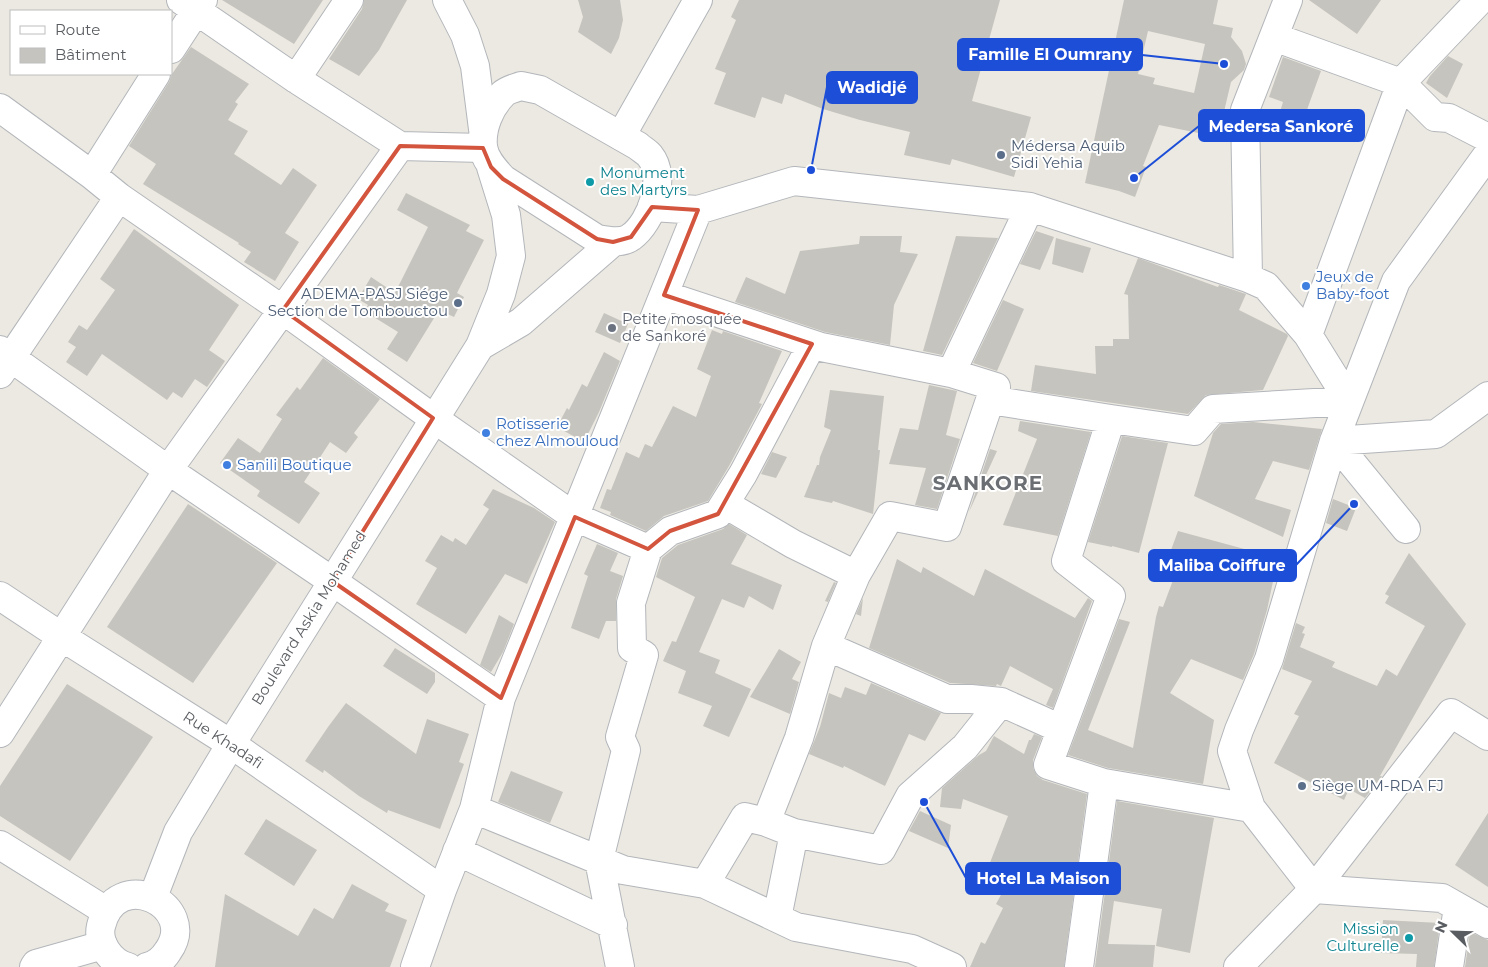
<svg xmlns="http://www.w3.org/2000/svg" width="1488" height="967" font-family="Montserrat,sans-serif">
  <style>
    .building { fill: #c6c4be; fill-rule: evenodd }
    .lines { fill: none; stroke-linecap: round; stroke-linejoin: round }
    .minor-casing { stroke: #b3b6ba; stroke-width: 30 }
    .tertiary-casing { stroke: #b3b6ba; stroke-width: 30 }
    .minor { stroke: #fff; stroke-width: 28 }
    .tertiary { stroke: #fff; stroke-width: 28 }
    .marked { fill: none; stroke: #d4553e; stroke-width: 4; stroke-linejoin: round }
    .service-dot { fill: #5c6f8a; stroke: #fff; stroke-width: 2 }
    .culture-dot { fill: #0f9aa8; stroke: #fff; stroke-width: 2 }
    .shop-dot { fill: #3f7fe0; stroke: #fff; stroke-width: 2 }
    .worship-dot { fill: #6b7280; stroke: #fff; stroke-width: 2 }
    .labels { text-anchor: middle; stroke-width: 4; stroke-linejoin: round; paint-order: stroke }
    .service-label { font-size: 15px; fill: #4e5e75; stroke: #fff; text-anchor: start }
    .culture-label { font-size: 15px; fill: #0d838f; stroke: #fff; text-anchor: start }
    .shop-label { font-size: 15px; fill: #366cbe; stroke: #fff; text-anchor: start }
    .worship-label { font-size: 15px; fill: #5b616d; stroke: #fff; text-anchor: start }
    .street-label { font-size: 15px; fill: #595c60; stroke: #fff }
    .district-label { font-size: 20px; font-weight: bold; letter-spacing: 1px; fill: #6b6e72; stroke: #fff }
    .leader { fill: none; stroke: #1d4ed8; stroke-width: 2 }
    .callout-dot { fill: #1d4ed8; stroke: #fff; stroke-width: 2 }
    .callout { fill: #1d4ed8; stroke: #1d4ed8; stroke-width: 2 }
    .callout-label { font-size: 16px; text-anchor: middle; font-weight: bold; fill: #fff }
  </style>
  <rect width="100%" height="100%" fill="#ebe9e1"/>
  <path class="building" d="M222,0H323L294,44Z
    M364,0H407L379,50L359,76L329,59L362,9Z
    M578,0H620L623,20L619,38L611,54L578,32L583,17Z
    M739,0H1000L972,101L1031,117L1014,177L952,159L950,165L904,155L910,132L860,120L823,109L785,94L782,104L762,97L755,118L714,104L726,73L715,69L736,20L731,17Z
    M1124,0H1218L1213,24L1233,28L1231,37L1242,51L1246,64L1244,70L1231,82L1218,137L1159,125L1143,166L1146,167L1135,197L1119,191L1085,183ZM1148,31L1205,44L1194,93L1153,84L1155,78L1138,74Z
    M1309,0H1381L1357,34Z
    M191,47L249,84L235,102L238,104L228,120L248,131L234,154L281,185L293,168L317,185L285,233L299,242L275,281L244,262L251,252L238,244L239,243L143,184L156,164L129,146L169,82L172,74Z
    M1448,56L1463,64L1447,98L1426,83L1430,76Z
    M1283,57L1321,71L1304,118L1315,122L1310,142L1274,132L1283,102L1269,97Z
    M406,193L470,225L466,231L484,240L457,293L464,297L454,317L439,310L407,362L387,349L398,332L364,311L368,305L358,299L371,277L395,293L428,227L397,210Z
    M134,229L239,305L209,350L225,361L207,387L195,379L182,398L173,392L167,400L102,354L87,376L66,362L76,347L68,342L79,325L87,330L115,290L100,279Z
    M1036,231L1054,237L1040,270L1020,264Z
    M860,236H902L900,252L918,254L894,305L890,345L825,332L735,302L746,277L785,294L800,251L859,244Z
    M956,236L998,238L942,355L923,351Z
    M1056,238L1091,248L1083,273L1052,264Z
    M1138,258L1218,287L1219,285L1246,294L1239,310L1287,334L1288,336L1263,390L1206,395L1188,414L1031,391L1035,365L1096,374L1095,346H1113V339H1129L1128,295L1124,294Z
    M1003,300L1024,309L997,371L973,363Z
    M604,313L628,324L620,343L595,332Z
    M712,330L722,334L723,331L782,351L759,403L762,404L729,466L708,501L664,516L646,531L610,515L611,512L600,508L607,489L611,490L626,452L639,458L645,444L652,447L673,406L696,417L711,376L697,369Z
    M604,352L620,361L599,412L584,442L557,427L567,408L569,410L582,384L587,387Z
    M323,358L380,399L354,433L358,437L346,453L330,442L304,482L320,493L299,524L257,496L260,491L220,463L238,438L260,453L282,419L276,415L297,387L300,390Z
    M929,385L957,391L946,435L960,439L937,509L915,505L926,468L889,464L900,428L918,430Z
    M830,390L884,396L878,450H880L873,514L833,501L832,503L804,497L817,465H819L820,457L831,430L824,427Z
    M1020,421L1091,432L1058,536L1003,525L1037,439L1018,431Z
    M1253,422L1322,429L1309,470L1273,461L1255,499L1291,510L1283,537L1194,496L1213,433L1221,424Z
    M1122,436L1168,443L1139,553L1112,546V547L1088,542Z
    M990,449L997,451L969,512Z
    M772,452L787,457L776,478L761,474Z
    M493,489L534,508L555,522L527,584L505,574L466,634L416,604L437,568L425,561L441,535L453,542L455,538L466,545L489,509L483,505Z
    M1333,499L1356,508L1347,531L1326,523Z
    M188,504L277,563L193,683L107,627Z
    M729,524L747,535L731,564L782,585L773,610L749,596L744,608L722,599L699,652L720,660L715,673L751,689L729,737L703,726L712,706L678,693L686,671L663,661L672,641L676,642L695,597L656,577L662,558L678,545L723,529Z
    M1178,531L1278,558L1267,610L1254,654L1243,680L1191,659L1170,693L1214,720L1203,784L1108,768L1068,755L1119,619L1130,622L1088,730L1133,748L1156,617L1159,606L1163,607L1179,564L1167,561Z
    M597,544L618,553L610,571L623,576L616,599V621H606L599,639L571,628L588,576L584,574Z
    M1409,553L1466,624L1380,776H1382L1365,798L1349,789L1344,800L1274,763L1299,716L1294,714L1312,681L1282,669L1296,623L1305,627L1302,633L1305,634L1300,647L1335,662L1332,667L1377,686L1386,669L1397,676L1425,626L1385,603L1389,596L1385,594Z
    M897,559L921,573L923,567L974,596L985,569L1075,618L1088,598L1092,601L1053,708L1046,705L1053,689L1010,666L1001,686L997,684L996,686L950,683L869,648Z
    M834,582L836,583L828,602L825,601Z
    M863,598L861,616L856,614Z
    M499,615L514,624L503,652L491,672L480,665Z
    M395,648L435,673V682L427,694L383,666Z
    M779,649L801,662L792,679L799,682L790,714L750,697Z
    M871,683L941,713L925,741L909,734L885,786L844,766L843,768L809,754L820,727L829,693L841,698L845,687L866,695Z
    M67,684L153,737L70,861L0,816V786Z
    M346,703L416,754L427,719L469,734L459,762L464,764L440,829L388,810L387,813L359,796L324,770L323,773L305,761L328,727Z
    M1034,734L1042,737L1033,760V768L1037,776L1043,780L1087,794L1064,967H970L981,942L985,944L1003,908L996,904L1008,882L986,873L1008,816L963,799L961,809L940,807L942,788L979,755L986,751L994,736L1024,754L1029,740H1031Z
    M511,771L563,792L550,823L498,802Z
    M1117,801L1214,818L1190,953L1156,946L1162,909L1114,901L1108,944L1155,945L1153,967H1095Z
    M920,811L951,825L948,848L909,831Z
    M1488,813V887L1455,865Z
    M266,819L317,850L294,886L244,854Z
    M352,884L389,904L385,911L407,920L390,967H215L225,894L298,936L314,908L333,919Z
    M1383,920L1440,923L1434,967H1416L1417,954L1381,953Z
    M1470,932L1488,940V967H1465Z"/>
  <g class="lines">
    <defs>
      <path id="minor" d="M181,0L296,79L400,146L483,148
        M1274,37L1401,83L1435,117L1449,118L1488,138
        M171,49L203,0
        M296,79L349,0
        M0,108L92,175L119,197L283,310L433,418L575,517L648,549
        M621,136L698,0
        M1488,154L1396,281L1334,441L1269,659L1239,730L1232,751L1251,808L1314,889L1442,898L1488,924
        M92,175L156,74
        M652,207L698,210L794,181L1030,207L1248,278L1266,286L1308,335L1349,401L1213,409L1194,431L1111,419L990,400
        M1248,278L1245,110L1288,0
        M664,295L821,347L951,373L1030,207
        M1308,335L1401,83L1480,0
        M0,350L168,470L332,581L501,698
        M951,373L996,387L990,400L947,527L890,516L856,575L826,646L799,738L766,822L794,833L881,850L910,796L965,747L1001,702L1061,729
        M0,374L119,197
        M1111,419L1066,561L1111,596L1048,765L1104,783L1251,808
        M1334,441L1436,434L1488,396
        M1334,441L1406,529
        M725,504L793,544L856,575
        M0,596L62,637L231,744L442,890
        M826,646L947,699H971L1001,702
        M0,733L168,470L400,146
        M474,809L623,870L705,884L796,927L912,949L952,967
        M0,845L106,911
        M457,851L613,925
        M705,884L745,817L766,822
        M777,918L794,833
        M34,967L36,964L103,945
        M415,967L442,890L474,809L501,698L698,210
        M620,967L599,860L626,750L620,737L644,655L632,648L631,603L648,549L670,531L718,514L743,474L812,344
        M1079,967L1104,783
        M1449,967L1458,907"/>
      <path id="tertiary" d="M447,0L465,35L475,66L483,129
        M521,86L540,90L638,146C641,149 647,152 650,156C667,177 652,222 631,237C622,244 608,241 597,239L503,179C495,170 485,160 483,147C481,128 490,107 503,94C507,90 515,88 521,86Z
        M480,346L521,322L613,242
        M153,897L178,832L231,744L480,346L501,294L511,256L506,215L491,167
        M128,967C111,963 97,943 101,926C116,864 200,906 168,951C163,959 156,965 147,967
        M1238,967L1314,889L1451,713L1488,736"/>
    </defs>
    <use href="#minor" class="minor-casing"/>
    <use href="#tertiary" class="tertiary-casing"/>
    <use href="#minor" class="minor"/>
    <use href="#tertiary" class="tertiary"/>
  </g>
  <path class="marked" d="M400,146L483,148L491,167L503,179L597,239L613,242L631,237L652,207L698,210L664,295L812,344L718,514L670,531L648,549L575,517L501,698L332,581L433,418L283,310Z"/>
  <g class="service-dot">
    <circle cx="1001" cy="155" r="5"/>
    <circle cx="458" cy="303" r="5"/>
    <circle cx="1302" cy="786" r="5"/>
  </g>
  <g class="culture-dot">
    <circle cx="590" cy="182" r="5"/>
    <circle cx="1409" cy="938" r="5"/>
  </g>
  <g class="shop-dot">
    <circle cx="1306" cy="286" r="5"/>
    <circle cx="486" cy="433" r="5"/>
    <circle cx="227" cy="465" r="5"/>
  </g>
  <circle class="worship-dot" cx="612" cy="328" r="5"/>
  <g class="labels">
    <g class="service-label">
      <text x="1011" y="151">Médersa Aquib<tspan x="1011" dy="17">Sidi Yehia</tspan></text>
      <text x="448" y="299" text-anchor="end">ADEMA-PASJ Siége<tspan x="448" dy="17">Section de Tombouctou</tspan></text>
      <text x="1312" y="791">Siège UM-RDA FJ</text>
    </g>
    <g class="culture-label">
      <text x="600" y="178">Monument<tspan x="600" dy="17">des Martyrs</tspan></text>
      <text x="1399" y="934" text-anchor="end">Mission<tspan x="1399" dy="17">Culturelle</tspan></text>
    </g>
    <g class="shop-label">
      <text x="1316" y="282">Jeux de<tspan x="1316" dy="17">Baby-foot</tspan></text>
      <text x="496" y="429">Rotisserie<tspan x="496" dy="17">chez Almouloud</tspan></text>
      <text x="237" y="470">Sanili Boutique</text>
    </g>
    <g class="worship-label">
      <text x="622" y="324">Petite mosquée<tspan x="622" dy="17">de Sankoré</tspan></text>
    </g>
    <g class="street-label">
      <text transform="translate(309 618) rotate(-58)" y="5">Boulevard Askia Mohamed</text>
      <text transform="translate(223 740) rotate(33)" y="5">Rue Khadafi</text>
    </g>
    <g class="district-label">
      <text x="988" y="490">SANKORE</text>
    </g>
  </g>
  <path class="leader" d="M1224 64L1142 55M811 170L827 87M1134 178L1199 126M1354 504L1296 565M924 802L966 878"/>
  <g class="callout-dot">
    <circle cx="1224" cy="64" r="5"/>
    <circle cx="811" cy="170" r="5"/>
    <circle cx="1134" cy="178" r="5"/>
    <circle cx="1354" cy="504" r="5"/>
    <circle cx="924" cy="802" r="5"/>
  </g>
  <g class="callout">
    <rect x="958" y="39" width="184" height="31" rx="5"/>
    <rect x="827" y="72" width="90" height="31" rx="5"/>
    <rect x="1199" y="110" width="165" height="31" rx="5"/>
    <rect x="1149" y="550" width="147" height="31" rx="5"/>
    <rect x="966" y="863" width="154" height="31" rx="5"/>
  </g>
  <g class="callout-label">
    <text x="1050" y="60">Famille El Oumrany</text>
    <text x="872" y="93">Wadidjé</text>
    <text x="1281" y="132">Medersa Sankoré</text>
    <text x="1222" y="571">Maliba Coiffure</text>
    <text x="1043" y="884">Hotel La Maison</text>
  </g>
  <rect x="10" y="10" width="162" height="65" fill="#ffffff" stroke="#bdbebf"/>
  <rect x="20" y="26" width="25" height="8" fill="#ffffff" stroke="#bdbebf"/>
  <text x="55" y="35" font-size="15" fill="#595c60">Route</text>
  <rect x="20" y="48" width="25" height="15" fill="#c6c4be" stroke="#bdbebf"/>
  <text x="55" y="60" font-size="15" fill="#595c60">Bâtiment</text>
  <g transform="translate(1453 932) rotate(293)" stroke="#ffffff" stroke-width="4" paint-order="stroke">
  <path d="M0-4L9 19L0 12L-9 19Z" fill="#595c60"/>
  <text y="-8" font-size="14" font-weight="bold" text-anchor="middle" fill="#595c60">N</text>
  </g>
</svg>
